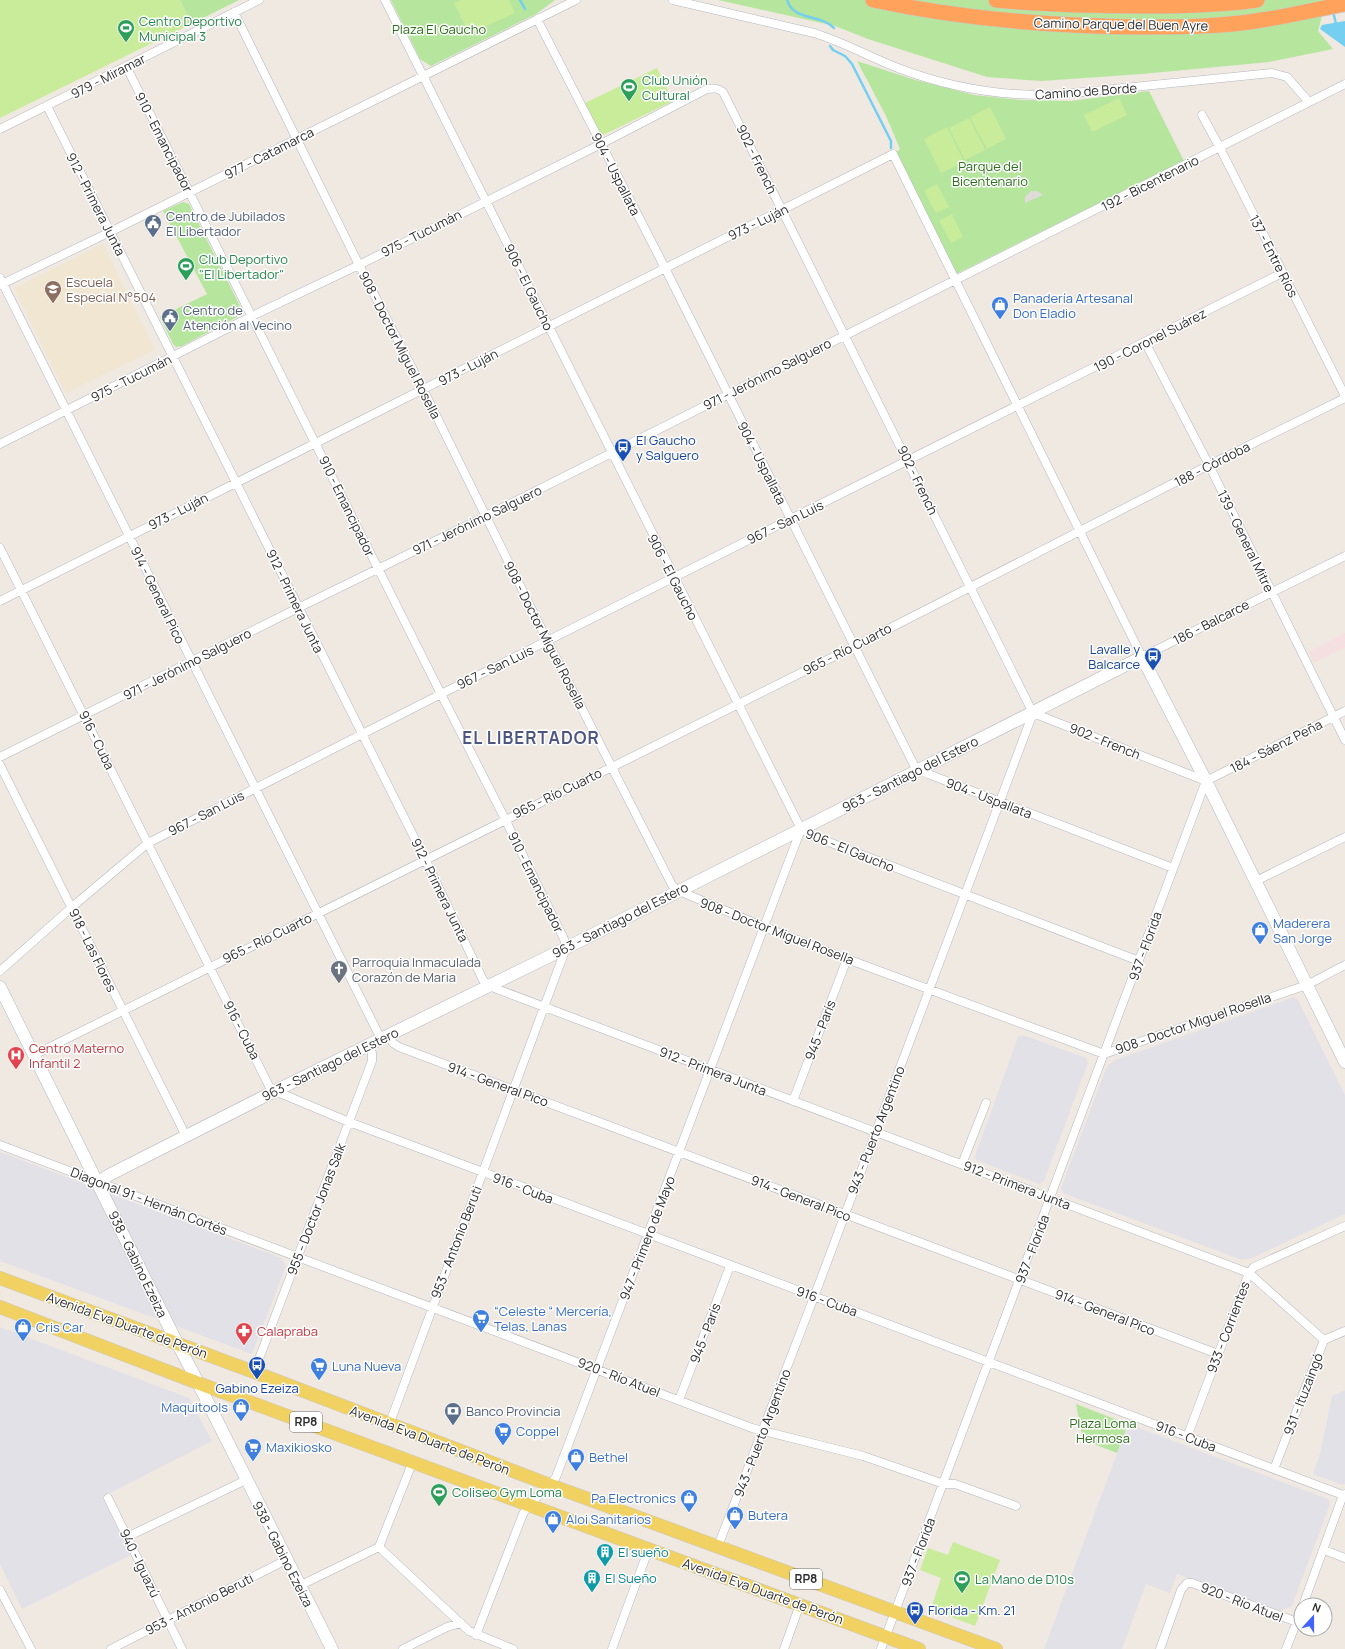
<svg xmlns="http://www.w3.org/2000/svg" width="1345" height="1649" font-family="Manrope,sans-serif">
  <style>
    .industrial { fill: #e3e1e8 }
    .education { fill: #f0e6d1 }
    .medical { fill: #f5dfe0 }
    .green { fill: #b6e59e }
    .pitch { fill: #c9ec9a }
    .plaza { fill: #dfdcd8 }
    .water { fill: #75cff0 }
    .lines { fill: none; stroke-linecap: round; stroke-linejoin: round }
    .stream { stroke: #75cff0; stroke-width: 2.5 }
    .street-casing { stroke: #b4b7c1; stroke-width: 9 }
    .secondary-casing { stroke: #b4b7c1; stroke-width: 13 }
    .primary-casing { stroke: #c9c9c9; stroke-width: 14 }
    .highway-casing { stroke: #c9c9c9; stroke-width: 16 }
    .street { stroke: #fff; stroke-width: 8 }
    .secondary { stroke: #fff; stroke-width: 12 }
    .primary { stroke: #f2d163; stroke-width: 13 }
    .highway { stroke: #ffa35c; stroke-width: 15 }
    .labels { text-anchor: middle; stroke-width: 3; stroke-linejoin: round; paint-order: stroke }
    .shield { fill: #fff; stroke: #6d6d6d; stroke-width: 1 }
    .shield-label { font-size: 12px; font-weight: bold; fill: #2e2e2e }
    .leisure-label { font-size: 13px; fill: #27864d; stroke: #fff; text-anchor: start }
    .street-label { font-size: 13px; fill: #2e2e2e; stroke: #fff }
    .park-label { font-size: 13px; fill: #2c6e1b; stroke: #fff }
    .service-label { font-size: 13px; fill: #4e5e75; stroke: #fff; text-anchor: start }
    .education-label { font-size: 13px; fill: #785e54; stroke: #fff; text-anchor: start }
    .shop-label { font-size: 13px; fill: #366cbe; stroke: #fff; text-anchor: start }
    .transit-label { font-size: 13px; fill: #164399; stroke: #fff; text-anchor: start }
    .worship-label { font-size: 13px; fill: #5b616d; stroke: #fff; text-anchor: start }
    .health-label { font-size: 13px; fill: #be3a42; stroke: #fff; text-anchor: start }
    .culture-label { font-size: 13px; fill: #0d838f; stroke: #fff; text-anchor: start }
    .district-label { font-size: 17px; font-weight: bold; letter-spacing: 1px; fill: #4d5680; stroke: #fff }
  </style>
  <rect width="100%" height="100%" fill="#efe9e1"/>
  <path class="industrial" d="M1294,997L1298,1000L1345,1095V1214L1252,1258L1242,1260L1063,1193L1061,1188L1107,1066L1115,1060Z
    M1023,1035L1086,1058L1088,1063L1044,1181L1039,1184L976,1160L975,1156L1018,1037Z
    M0,1152L281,1258L286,1266L252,1354L0,1261Z
    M0,1327L189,1398L212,1441L102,1497L131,1555L22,1609L0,1564Z
    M1345,1390V1484L1343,1485L1313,1474L1320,1454L1332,1396Z
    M1128,1424L1328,1499L1330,1504L1292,1606L1280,1611L1177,1574L1170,1593L1146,1584L1122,1649H1044Z"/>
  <path class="education" d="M103,244L155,350L66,393L14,288Z"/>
  <path class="medical" d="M1345,633V647L1314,663L1309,652Z"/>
  <path class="green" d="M180,0H239L191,24Z
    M391,0H555L536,14L431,66L420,59Z
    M718,0H1321L1324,8L1318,31L1333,49L1269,62L1142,74L1041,81L987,77L868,39L835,26Z
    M857,61L912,79L974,95L1020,100L1071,101L1149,91L1184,161L956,274L895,153L900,149L886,116Z
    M183,202L189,204L241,308L237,317L182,346L176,347L173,344L160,317L207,294L163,211Z
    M1076,1404L1128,1424L1117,1453L1083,1440Z"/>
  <path class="pitch" d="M0,0H180L191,24L0,118Z
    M461,0H509L515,13L469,34L454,3Z
    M657,68L673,101L601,136L585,103Z
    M1119,98L1127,115L1092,132L1084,115Z
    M990,107L1006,139L987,149L970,117Z
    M969,118L985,150L965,160L949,128Z
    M947,127L964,162L941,173L924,139Z
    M937,184L949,207L936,213L924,191Z
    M952,214L963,237L951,243L939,221Z
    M953,1542L1000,1560L975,1626L931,1609L941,1578L920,1570L928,1548L948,1555Z"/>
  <path class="plaza" d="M1031,191H1037L1043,195L1025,203V197Z"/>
  <path class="water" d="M1345,21V47L1320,29L1322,25Z"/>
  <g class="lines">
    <path class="stream" d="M520,0L525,9
      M787,0C793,21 821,14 834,28
      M1333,11L1336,24
      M830,46L833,50L845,56L852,64L891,141V148"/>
    <defs>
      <path id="street" d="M385,0L801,829L813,836L1139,961
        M673,0L814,33C843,42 870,57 898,68C947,87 1002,96 1054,95L1272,73L1287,77L1309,102
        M234,12L359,265L423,389L548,642L672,885L677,890L764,927L847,959L1104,1054L1307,985L1345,965
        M537,19L665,268L914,765L919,770L928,774L1173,868
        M126,66L441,694L505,819L564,939L566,948L389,1425
        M47,106L425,859L483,980L489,986L1249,1273L1324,1340
        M1202,115L1220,148L1345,396
        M0,129L259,0
        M0,278L381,1039
        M0,285L110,232L576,0
        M1145,342L1209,465L1345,740
        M0,444L252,316L359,265L601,144L707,89C714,88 718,88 723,92L1033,713L1206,781
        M0,548L269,1086L275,1091L349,1122L483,1172L1343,1495
        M0,601C297,450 596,304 893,154L1142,657L1345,556
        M0,757L298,608L486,516L1345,84
        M0,765L186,1136
        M1206,781L1345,711
        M1256,881L1345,837
        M0,971L72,907L148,843L441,694L1282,273
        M389,1036L393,1043L399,1047L1218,1354
        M34,1055L855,646L1209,465L1345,398
        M793,1101L847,959
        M0,1145L752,1428L863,1456L944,1484H955L1016,1506
        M962,1164L986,1103
        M254,1372L372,1061V1053L369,1046
        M679,1400L730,1266
        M1187,1437L1249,1273L1254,1267L1345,1226
        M1274,1469L1324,1340L1345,1331
        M108,1498L182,1649
        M127,1537L246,1480
        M718,1546L814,1297L1033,713
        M379,1547L469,1631L513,1649
        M1324,1550L1345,1558
        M299,1586L379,1547L413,1461
        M0,1590L31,1649
        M1303,1605L1343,1495L1345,1494
        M476,1635L523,1514C532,1499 546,1491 556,1477L801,829
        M111,1649L286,1560
        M403,1649L447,1627L461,1623
        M612,1649L649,1548
        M784,1649L800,1604
        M881,1649L1206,781
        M1160,1649L1181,1590L1187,1583H1192L1297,1622
        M1286,1649L1301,1611"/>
      <path id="secondary" d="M0,987L178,1345L191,1369L332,1649
        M98,1182L109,1175L275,1091L566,948L1142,657L1206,781L1345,1062"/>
      <path id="primary" d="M0,1278L254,1372L550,1485L996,1649
        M0,1307L198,1383L919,1649"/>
      <path id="highway" d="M873,0C961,19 1048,26 1138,27C1179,27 1221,27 1262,20C1290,16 1317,9 1345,4
        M996,0C1045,5 1095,6 1145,6C1182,6 1220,5 1257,0"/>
    </defs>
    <use href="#street" class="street-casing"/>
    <use href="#secondary" class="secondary-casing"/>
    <use href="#primary" class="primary-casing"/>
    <use href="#highway" class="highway-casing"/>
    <use href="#street" class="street"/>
    <use href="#secondary" class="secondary"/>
    <use href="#primary" class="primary"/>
    <use href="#highway" class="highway"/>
  </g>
  <defs>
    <symbol id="stadium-pin" viewBox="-11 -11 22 30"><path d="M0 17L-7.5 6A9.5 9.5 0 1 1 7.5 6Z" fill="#2e9e5b" stroke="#fff"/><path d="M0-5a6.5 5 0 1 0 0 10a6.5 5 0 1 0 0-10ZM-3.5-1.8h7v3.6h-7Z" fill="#fff"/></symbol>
    <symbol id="civic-pin" viewBox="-11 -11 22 30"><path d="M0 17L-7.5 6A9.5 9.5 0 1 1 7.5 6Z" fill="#5c6f8a" stroke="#fff"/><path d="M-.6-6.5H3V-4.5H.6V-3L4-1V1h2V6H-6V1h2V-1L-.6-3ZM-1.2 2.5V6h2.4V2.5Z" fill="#fff"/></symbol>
    <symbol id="school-pin" viewBox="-11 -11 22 30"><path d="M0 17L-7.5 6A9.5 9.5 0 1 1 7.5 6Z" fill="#8d6e63" stroke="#fff"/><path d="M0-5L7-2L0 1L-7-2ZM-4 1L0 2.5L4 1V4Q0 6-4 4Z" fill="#fff"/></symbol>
    <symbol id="shop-pin" viewBox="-11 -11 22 30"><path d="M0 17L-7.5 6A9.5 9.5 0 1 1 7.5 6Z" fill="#3f7fe0" stroke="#fff"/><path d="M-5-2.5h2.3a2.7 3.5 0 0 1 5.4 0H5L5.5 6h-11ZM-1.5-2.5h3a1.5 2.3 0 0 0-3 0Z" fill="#fff"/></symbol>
    <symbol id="bus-pin" viewBox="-11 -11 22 30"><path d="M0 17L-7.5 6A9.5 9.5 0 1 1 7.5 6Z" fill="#1a4fb4" stroke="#fff"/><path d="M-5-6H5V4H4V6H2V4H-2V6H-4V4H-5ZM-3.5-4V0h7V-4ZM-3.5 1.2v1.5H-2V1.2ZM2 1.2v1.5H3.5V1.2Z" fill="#fff"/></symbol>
    <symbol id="church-pin" viewBox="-11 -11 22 30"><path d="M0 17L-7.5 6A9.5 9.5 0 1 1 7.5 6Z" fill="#6b7280" stroke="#fff"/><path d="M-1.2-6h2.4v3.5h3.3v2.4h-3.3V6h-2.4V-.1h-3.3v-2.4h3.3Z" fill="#fff"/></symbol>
    <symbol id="hospital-pin" viewBox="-11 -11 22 30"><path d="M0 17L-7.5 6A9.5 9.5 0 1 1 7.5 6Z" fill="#e0444e" stroke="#fff"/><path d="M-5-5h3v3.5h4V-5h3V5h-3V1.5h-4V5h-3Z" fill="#fff"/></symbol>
    <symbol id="supermarket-pin" viewBox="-11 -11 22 30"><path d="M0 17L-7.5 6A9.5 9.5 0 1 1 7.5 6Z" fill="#3f7fe0" stroke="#fff"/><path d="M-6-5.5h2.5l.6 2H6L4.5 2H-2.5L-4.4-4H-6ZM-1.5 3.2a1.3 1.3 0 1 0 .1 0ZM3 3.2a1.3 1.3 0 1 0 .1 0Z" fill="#fff"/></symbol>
    <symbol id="pharmacy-pin" viewBox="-11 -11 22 30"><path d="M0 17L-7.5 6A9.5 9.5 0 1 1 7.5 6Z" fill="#e0444e" stroke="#fff"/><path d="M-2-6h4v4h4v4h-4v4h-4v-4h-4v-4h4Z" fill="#fff"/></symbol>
    <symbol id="bank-pin" viewBox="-11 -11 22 30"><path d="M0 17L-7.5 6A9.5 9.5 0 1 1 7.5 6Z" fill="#5c6f8a" stroke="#fff"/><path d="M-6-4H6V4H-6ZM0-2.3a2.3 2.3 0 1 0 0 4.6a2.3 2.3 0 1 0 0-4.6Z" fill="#fff"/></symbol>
    <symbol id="building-pin" viewBox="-11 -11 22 30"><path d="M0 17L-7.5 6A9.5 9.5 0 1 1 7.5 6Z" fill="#0f9aa8" stroke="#fff"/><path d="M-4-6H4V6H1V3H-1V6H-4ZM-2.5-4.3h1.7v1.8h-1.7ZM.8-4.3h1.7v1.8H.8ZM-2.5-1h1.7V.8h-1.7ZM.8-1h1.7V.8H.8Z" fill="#fff"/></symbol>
  </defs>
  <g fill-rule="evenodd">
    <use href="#stadium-pin" x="116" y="18" width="20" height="27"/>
    <use href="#stadium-pin" x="619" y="77" width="20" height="27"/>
    <use href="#civic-pin" x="143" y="213" width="20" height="27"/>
    <use href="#stadium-pin" x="176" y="256" width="20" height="27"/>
    <use href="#school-pin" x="43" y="279" width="20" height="27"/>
    <use href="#shop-pin" x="990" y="295" width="20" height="27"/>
    <use href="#civic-pin" x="160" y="307" width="20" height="27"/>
    <use href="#bus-pin" x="613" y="437" width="20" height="27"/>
    <use href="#bus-pin" x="1143" y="646" width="20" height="27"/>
    <use href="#shop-pin" x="1250" y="920" width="20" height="27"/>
    <use href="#church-pin" x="329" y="959" width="20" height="27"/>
    <use href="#hospital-pin" x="6" y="1045" width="20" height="27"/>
    <use href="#supermarket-pin" x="471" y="1308" width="20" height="27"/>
    <use href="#shop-pin" x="13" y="1317" width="20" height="27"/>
    <use href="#pharmacy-pin" x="234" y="1321" width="20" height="27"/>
    <use href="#bus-pin" x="247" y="1355" width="20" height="27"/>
    <use href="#supermarket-pin" x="309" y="1356" width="20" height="27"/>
    <use href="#shop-pin" x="231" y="1397" width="20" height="27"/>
    <use href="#bank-pin" x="443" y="1401" width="20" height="27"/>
    <use href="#supermarket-pin" x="493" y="1421" width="20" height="27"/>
    <use href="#supermarket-pin" x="243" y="1437" width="20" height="27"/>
    <use href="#shop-pin" x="566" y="1447" width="20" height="27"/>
    <use href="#stadium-pin" x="429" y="1482" width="20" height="27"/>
    <use href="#shop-pin" x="679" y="1488" width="20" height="27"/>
    <use href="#shop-pin" x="725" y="1505" width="20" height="27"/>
    <use href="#shop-pin" x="543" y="1509" width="20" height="27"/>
    <use href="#building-pin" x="595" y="1542" width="20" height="27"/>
    <use href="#building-pin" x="582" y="1568" width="20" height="27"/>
    <use href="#stadium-pin" x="952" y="1569" width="20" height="27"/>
    <use href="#bus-pin" x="905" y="1600" width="20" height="27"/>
  </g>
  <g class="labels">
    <g class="shield">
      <rect x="290" y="1412" width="32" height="20" rx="3"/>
      <rect x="790" y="1569" width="32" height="20" rx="3"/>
    </g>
    <g class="shield-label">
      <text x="306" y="1426">RP8</text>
      <text x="806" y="1583">RP8</text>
    </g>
    <g class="leisure-label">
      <text x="139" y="26">Centro Deportivo<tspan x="139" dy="15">Municipal 3</tspan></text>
      <text x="642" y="85">Club Unión<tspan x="642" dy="15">Cultural</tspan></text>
      <text x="199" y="264">Club Deportivo<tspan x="199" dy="15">"El Libertador"</tspan></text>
      <text x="452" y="1497">Coliseo Gym Loma</text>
      <text x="975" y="1584">La Mano de D10s</text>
    </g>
    <g class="street-label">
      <text transform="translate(1121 24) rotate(1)" y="5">Camino Parque del Buen Ayre</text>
      <text transform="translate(108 76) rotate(-27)" y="5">979 - Miramar</text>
      <text transform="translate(1086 91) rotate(-4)" y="5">Camino de Borde</text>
      <text transform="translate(164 142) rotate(63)" y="5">910 - Emancipador</text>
      <text transform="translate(269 153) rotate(-27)" y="5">977 - Catamarca</text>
      <text transform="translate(757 159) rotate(64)" y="5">902 - French</text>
      <text transform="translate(616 174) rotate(63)" y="5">904 - Uspallata</text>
      <text transform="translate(1150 183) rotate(-27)" y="5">192 - Bicentenario</text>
      <text transform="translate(96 204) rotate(63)" y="5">912 - Primera Junta</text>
      <text transform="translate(758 222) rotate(-26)" y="5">973 - Luján</text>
      <text transform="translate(421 233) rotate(-27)" y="5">975 - Tucumán</text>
      <text transform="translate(1274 256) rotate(63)" y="5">137 - Entre Ríos</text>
      <text transform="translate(529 287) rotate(64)" y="5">906 - El Gaucho</text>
      <text transform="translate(1150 340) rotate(-27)" y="5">190 - Coronel Suárez</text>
      <text transform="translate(400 345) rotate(63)" y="5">908 - Doctor Miguel Rosella</text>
      <text transform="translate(468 367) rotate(-27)" y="5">973 - Luján</text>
      <text transform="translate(767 374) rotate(-27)" y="5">971 - Jerónimo Salguero</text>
      <text transform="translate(131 378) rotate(-27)" y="5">975 - Tucumán</text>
      <text transform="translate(762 463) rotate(63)" y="5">904 - Uspallata</text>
      <text transform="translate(1212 464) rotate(-27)" y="5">188 - Córdoba</text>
      <text transform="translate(918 480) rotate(64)" y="5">902 - French</text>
      <text transform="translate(347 506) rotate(64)" y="5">910 - Emancipador</text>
      <text transform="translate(178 511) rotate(-27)" y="5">973 - Luján</text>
      <text transform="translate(477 520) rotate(-26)" y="5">971 - Jerónimo Salguero</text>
      <text transform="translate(785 522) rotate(-26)" y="5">967 - San Luis</text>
      <text transform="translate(1246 541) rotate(64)" y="5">139 - General Mitre</text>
      <text transform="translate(673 577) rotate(63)" y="5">906 - El Gaucho</text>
      <text transform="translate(158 595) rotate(64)" y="5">914 - General Pico</text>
      <text transform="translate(295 601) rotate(64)" y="5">912 - Primera Junta</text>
      <text transform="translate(1211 622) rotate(-27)" y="5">186 - Balcarce</text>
      <text transform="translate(545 635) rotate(63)" y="5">908 - Doctor Miguel Rosella</text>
      <text transform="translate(847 649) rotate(-27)" y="5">965 - Río Cuarto</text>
      <text transform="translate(187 664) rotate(-27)" y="5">971 - Jerónimo Salguero</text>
      <text transform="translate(495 667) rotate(-26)" y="5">967 - San Luis</text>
      <text transform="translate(97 740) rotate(64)" y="5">916 - Cuba</text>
      <text transform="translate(1105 741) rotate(22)" y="5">902 - French</text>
      <text transform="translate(1276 746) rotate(-27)" y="5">184 - Sáenz Peña</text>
      <text transform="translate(910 774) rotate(-27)" y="5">963 - Santiago del Estero</text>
      <text transform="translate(557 793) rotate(-26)" y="5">965 - Río Cuarto</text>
      <text transform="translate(989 798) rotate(21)" y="5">904 - Uspallata</text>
      <text transform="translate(206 813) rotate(-27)" y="5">967 - San Luis</text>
      <text transform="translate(850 850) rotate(22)" y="5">906 - El Gaucho</text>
      <text transform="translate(536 882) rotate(64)" y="5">910 - Emancipador</text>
      <text transform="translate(440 890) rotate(64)" y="5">912 - Primera Junta</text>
      <text transform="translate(620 920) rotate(-27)" y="5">963 - Santiago del Estero</text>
      <text transform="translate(777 931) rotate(21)" y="5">908 - Doctor Miguel Rosella</text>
      <text transform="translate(267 938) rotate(-26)" y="5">965 - Río Cuarto</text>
      <text transform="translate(1145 946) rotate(-70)" y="5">937 - Florida</text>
      <text transform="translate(93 950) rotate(64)" y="5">918 - Las Flores</text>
      <text transform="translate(1193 1023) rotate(-19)" y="5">908 - Doctor Miguel Rosella</text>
      <text transform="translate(242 1030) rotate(63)" y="5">916 - Cuba</text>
      <text transform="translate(820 1030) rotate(-69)" y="5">945 - París</text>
      <text transform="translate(330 1064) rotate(-26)" y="5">963 - Santiago del Estero</text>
      <text transform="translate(713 1071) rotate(21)" y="5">912 - Primera Junta</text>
      <text transform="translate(498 1084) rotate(20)" y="5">914 - General Pico</text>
      <text transform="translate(876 1130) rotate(-69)" y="5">943 - Puerto Argentino</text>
      <text transform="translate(1017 1185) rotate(21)" y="5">912 - Primera Junta</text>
      <text transform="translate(523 1188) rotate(21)" y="5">916 - Cuba</text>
      <text transform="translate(801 1198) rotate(21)" y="5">914 - General Pico</text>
      <text transform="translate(149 1201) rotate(21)" y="5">Diagonal 91 - Hernán Cortés</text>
      <text transform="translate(316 1209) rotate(-69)" y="5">955 - Doctor Jonas Salk</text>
      <text transform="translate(647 1238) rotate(-69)" y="5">947 - Primero de Mayo</text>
      <text transform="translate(456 1242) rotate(-69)" y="5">953 - Antonio Beruti</text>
      <text transform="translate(1032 1249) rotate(-69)" y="5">937 - Florida</text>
      <text transform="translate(138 1264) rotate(64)" y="5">938 - Gabino Ezeiza</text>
      <text transform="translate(827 1301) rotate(20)" y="5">916 - Cuba</text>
      <text transform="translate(1105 1312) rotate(21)" y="5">914 - General Pico</text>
      <text transform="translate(127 1325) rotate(20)" y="5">Avenida Eva Duarte de Perón</text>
      <text transform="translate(1228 1327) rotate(-69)" y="5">933 - Corrientes</text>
      <text transform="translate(705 1333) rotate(-69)" y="5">945 - París</text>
      <text transform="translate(619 1377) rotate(21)" y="5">920 - Río Atuel</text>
      <text transform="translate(1303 1394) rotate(-69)" y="5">931 - Ituzaingó</text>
      <text transform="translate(762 1433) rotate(-69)" y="5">943 - Puerto Argentino</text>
      <text transform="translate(1186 1436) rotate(21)" y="5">916 - Cuba</text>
      <text transform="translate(430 1440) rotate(21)" y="5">Avenida Eva Duarte de Perón</text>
      <text transform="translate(918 1552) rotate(-69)" y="5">937 - Florida</text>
      <text transform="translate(283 1554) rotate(63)" y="5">938 - Gabino Ezeiza</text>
      <text transform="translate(140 1563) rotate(64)" y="5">940 - Iguazú</text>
      <text transform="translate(763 1591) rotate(20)" y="5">Avenida Eva Duarte de Perón</text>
      <text transform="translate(1242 1602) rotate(21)" y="5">920 - Río Atuel</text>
      <text transform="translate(199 1604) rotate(-27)" y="5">953 - Antonio Beruti</text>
    </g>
    <g class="park-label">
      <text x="439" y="34">Plaza El Gaucho</text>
      <text x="990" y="171">Parque del<tspan x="990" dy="15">Bicentenario</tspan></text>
      <text x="1103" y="1428">Plaza Loma<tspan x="1103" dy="15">Hermosa</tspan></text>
    </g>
    <g class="service-label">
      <text x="166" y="221">Centro de Jubilados<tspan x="166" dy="15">El Libertador</tspan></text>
      <text x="183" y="315">Centro de<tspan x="183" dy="15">Atención al Vecino</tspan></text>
      <text x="466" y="1416">Banco Provincia</text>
    </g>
    <g class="education-label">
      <text x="66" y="287">Escuela<tspan x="66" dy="15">Especial N°504</tspan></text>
    </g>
    <g class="shop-label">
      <text x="1013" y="303">Panadería Artesanal<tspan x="1013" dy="15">Don Eladio</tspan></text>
      <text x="1273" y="928">Maderera<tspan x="1273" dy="15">San Jorge</tspan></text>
      <text x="494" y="1316">“Celeste “ Mercería,<tspan x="494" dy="15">Telas, Lanas</tspan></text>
      <text x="36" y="1332">Cris Car</text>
      <text x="332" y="1371">Luna Nueva</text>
      <text x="228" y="1412" text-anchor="end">Maquitools</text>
      <text x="516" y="1436">Coppel</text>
      <text x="266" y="1452">Maxikiosko</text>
      <text x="589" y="1462">Bethel</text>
      <text x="676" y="1503" text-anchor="end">Pa Electronics</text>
      <text x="748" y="1520">Butera</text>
      <text x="566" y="1524">Aloi Sanitarios</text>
    </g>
    <g class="transit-label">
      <text x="636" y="445">El Gaucho<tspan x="636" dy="15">y Salguero</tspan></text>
      <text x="1140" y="654" text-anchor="end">Lavalle y<tspan x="1140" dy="15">Balcarce</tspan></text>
      <text x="257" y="1393" text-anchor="middle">Gabino Ezeiza</text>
      <text x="928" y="1615">Florida - Km. 21</text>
    </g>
    <g class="worship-label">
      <text x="352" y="967">Parroquia Inmaculada<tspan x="352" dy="15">Corazón de Maria</tspan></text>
    </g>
    <g class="health-label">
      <text x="29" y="1053">Centro Materno<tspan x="29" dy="15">Infantil 2</tspan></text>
      <text x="257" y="1336">Calapraba</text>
    </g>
    <g class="culture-label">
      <text x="618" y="1557">El sueño</text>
      <text x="605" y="1583">El Sueño</text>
    </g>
    <g class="district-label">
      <text x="531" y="744">EL LIBERTADOR</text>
    </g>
  </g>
  <g transform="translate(1313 1617) rotate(21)"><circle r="19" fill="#ffffff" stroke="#ababab"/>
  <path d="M0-3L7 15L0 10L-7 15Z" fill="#4264fb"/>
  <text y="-6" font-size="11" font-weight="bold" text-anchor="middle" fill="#2e2e2e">N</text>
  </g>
</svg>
